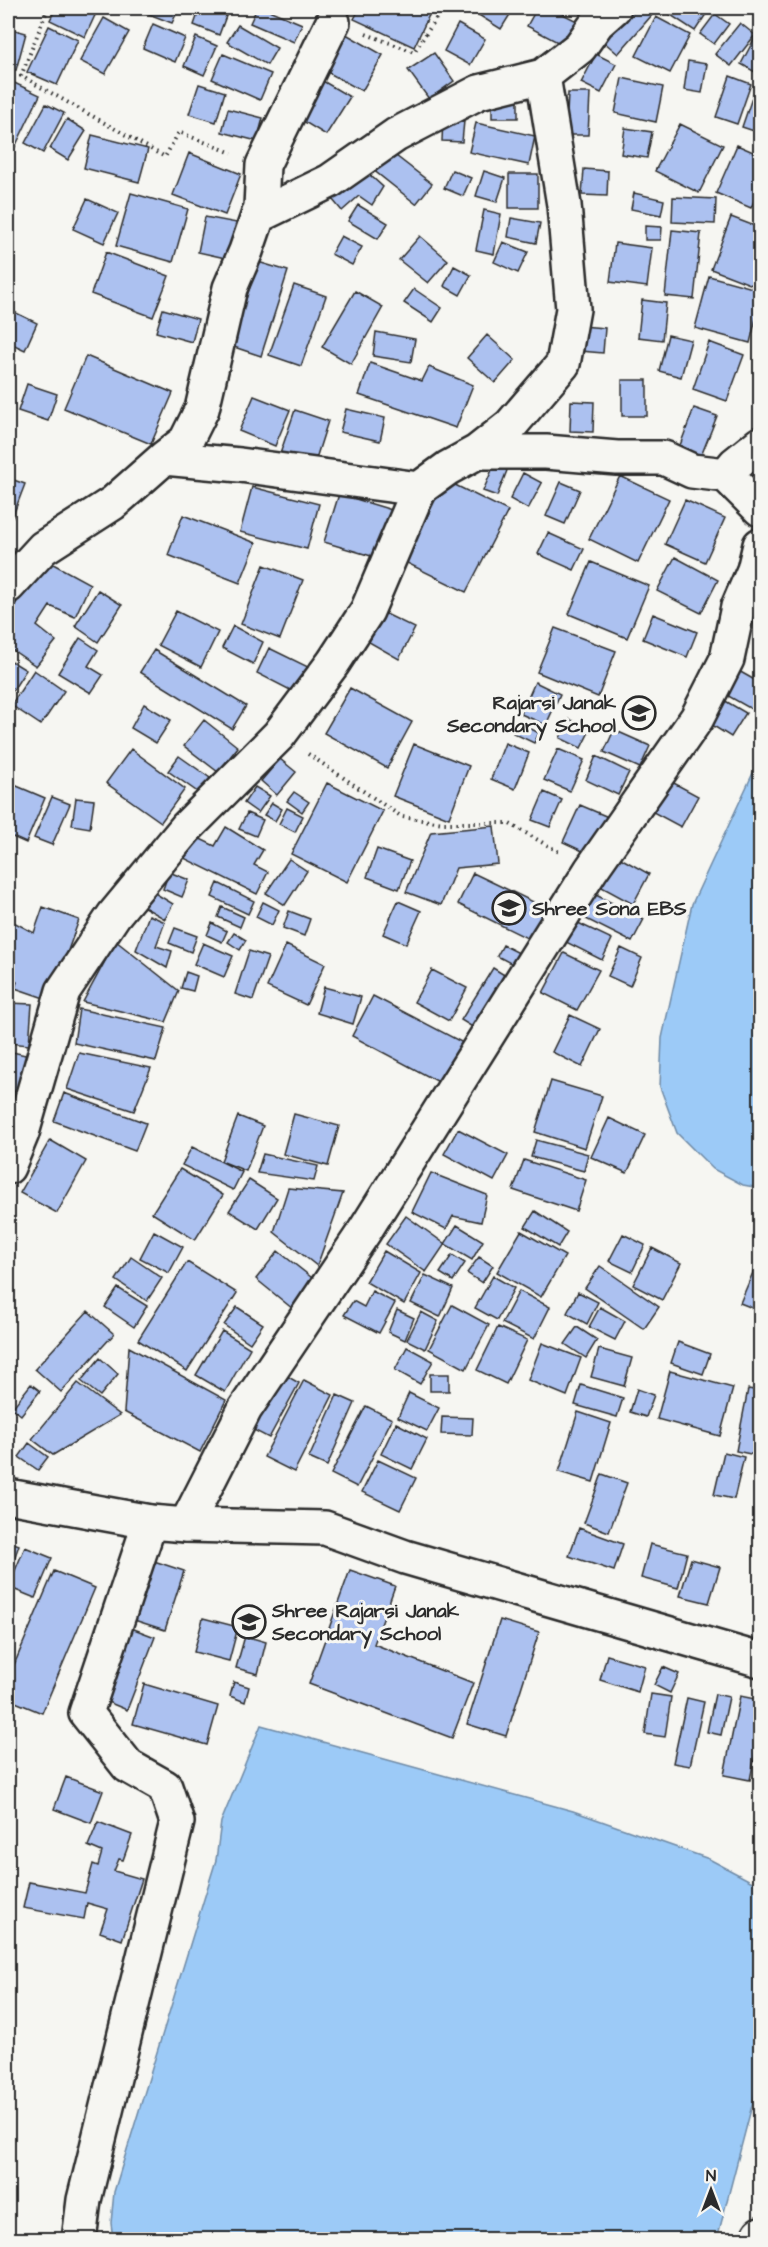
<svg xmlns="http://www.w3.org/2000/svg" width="768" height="2247" font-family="'Architects Daughter',sans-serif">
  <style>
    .water { fill: #9ccaf7; stroke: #6f8aa5; stroke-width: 1.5 }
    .building { fill: #acc1f0; stroke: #2b2b2b; stroke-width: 1.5 }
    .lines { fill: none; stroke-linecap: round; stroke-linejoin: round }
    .minor-casing { stroke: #2b2b2b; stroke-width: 38 }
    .major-casing { stroke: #2b2b2b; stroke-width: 38 }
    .path { stroke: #2b2b2b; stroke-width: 4; stroke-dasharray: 1.5 4.5; stroke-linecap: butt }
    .minor { stroke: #f6f6f2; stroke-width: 33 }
    .major { stroke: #f6f6f2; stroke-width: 33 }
    .labels { text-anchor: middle; stroke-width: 6; stroke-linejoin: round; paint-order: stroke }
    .poi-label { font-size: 20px; font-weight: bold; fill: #2b2b2b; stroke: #f6f6f2; text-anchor: start }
  </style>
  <rect width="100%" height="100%" fill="#f6f6f2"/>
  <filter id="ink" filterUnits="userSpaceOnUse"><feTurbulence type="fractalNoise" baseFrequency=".0167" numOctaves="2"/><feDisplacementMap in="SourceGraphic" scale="12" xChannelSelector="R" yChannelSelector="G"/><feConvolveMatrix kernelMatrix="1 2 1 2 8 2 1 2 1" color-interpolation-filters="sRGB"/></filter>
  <g filter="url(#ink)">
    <path class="water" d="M760,758V1188L743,1185L713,1169L677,1133L660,1087L662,1038L692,904Z
      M261,1725L573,1811L709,1859L760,1886V2075L717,2239H113L111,2223L114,2192L216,1860L221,1822Z"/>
    <path class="building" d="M56,8H90L97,11L85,37L50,20Z
      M137,8H179L172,23L136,9Z
      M200,8H229L219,35L194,25Z
      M257,8H264L302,24L294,42L250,23Z
      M360,8H419L430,13L414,47L354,19Z
      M481,8H514L501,29L477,14Z
      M537,8H551L581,23L569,48L527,26Z
      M633,8H643L652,15L618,54L604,42Z
      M660,8H710L695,31Z
      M715,14L729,24L714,44L700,34Z
      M656,17L690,35L670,73L636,56Z
      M104,18L129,32L105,74L80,61Z
      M740,23L755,35L731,66L715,54Z
      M153,24L185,38L175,62L143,48Z
      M458,24L485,39L470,65L444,51Z
      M238,25L277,48L267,65L227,42Z
      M49,26L78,40L57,85L27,72Z
      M8,28L26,33L16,70L8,68Z
      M760,28V61L755,72L741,64Z
      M339,30L383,55L362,91L318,67Z
      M196,37L217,46L204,75L184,66Z
      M434,53L454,81L429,99L408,70Z
      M223,54L271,74L260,100L212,79Z
      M596,54L616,64L601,93L581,83Z
      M688,61L707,64L702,93L684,90Z
      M730,76L751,84L737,124L716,117Z
      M316,77L350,97L326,135L293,115Z
      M622,78L663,87L656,122L615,113Z
      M8,80L40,95L15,147L8,143Z
      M199,84L225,92L216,122L189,114Z
      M755,89L760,91V133L742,127Z
      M568,93H590L588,135H566Z
      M492,99H518V118H492Z
      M46,104L64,113L43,153L25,143Z
      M228,109L263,118L257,141L222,132Z
      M67,119L86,131L68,160L50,149Z
      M443,119L464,121L462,142L442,141Z
      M476,123L535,136L529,165L469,152Z
      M680,124L723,145L699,193L655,171Z
      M625,128L652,132L647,158L621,154Z
      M92,135L148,149L139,182L84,168Z
      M737,145L760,155V187L751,208L716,193Z
      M387,149L432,184L416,204L372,169Z
      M189,153L241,174L225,215L173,195Z
      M361,167L383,187L372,205L359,196L342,211L328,194Z
      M584,169L608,171L607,196L582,195Z
      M452,170L471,178L463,196L444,188Z
      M484,171L505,178L497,202L476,196Z
      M509,174H538V208H509Z
      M131,193L188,209L173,262L116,246Z
      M634,193L664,200L661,215L631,209Z
      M673,197L716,199L715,224L672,222Z
      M87,199L118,213L104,243L73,229Z
      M358,205L388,223L378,239L348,221Z
      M484,210L501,214L494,254L476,250Z
      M205,217L237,223L230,259L198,252Z
      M731,217L760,228V288L711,269Z
      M511,218L540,223L536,243L508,237Z
      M645,226L662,227L661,240H645Z
      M672,230L701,233L694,299L665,296Z
      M341,236L362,247L352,265L331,254Z
      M420,236L448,260L428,283L399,260Z
      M503,242L528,252L518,273L494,262Z
      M615,243L652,248L647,287L610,282Z
      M106,252L169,276L153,317L91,294Z
      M258,262L288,271L261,356L231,346Z
      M454,266L471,275L460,295L444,286Z
      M709,276L760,290V302L750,343L695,328Z
      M294,285L326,296L301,366L269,355Z
      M414,289L442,308L433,322L404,303Z
      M355,291L383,307L351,364L322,347Z
      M642,300L666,303L662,340L638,337Z
      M8,309L37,323L25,350L8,342Z
      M163,309L198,319L192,342L156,332Z
      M581,326L605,328L603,353L580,351Z
      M376,332L415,339L411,362L373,356Z
      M487,335L515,360L495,383L467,358Z
      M668,335L691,340L681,377L659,371Z
      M709,342L744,355L727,401L693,389Z
      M86,356L173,393L151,444L64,408Z
      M370,363L422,381L429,367L473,385L456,428L359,395Z
      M622,380H647V416H622Z
      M27,384L57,394L48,421L18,411Z
      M254,396L290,410L275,446L239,431Z
      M571,401L594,402L593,432L570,431Z
      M694,408L717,416L701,456L679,448Z
      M346,409L385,418L380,441L340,432Z
      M295,410L328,421L314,465L280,454Z
      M495,463L508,468L497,496L483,491Z
      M523,473L542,483L528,509L510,499Z
      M620,476L669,499L638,563L589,539Z
      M8,478L25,484L12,518L8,516Z
      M445,480L508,511L466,592L405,562Z
      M561,482L580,490L565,524L546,516Z
      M252,487L319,504L307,549L240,532Z
      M339,494L392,510L378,558L324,542Z
      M685,500L725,518L705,562L665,544Z
      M183,515L256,543L240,583L168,555Z
      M548,533L584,549L574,570L538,554Z
      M675,557L718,580L701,613L657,591Z
      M44,559L90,584L75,617L50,606L37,626L56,641L36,666L8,647V616Z
      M591,562L649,586L627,638L569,614Z
      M264,565L303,580L280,639L241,624Z
      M98,590L122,605L98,642L75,626Z
      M176,611L218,632L201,667L158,645Z
      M384,613L415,628L399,659L369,642Z
      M653,614L697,632L687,657L643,639Z
      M233,626L263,642L253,664L222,648Z
      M555,628L616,651L598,697L537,672Z
      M80,638L98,650L88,666L103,675L91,693L58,673Z
      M269,648L308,667L296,693L257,673Z
      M154,650L246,706L232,729L140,672Z
      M8,659L26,670L8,698Z
      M34,670L64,691L41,725L11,705Z
      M737,670L760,683V714L723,693Z
      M535,682L560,694L546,725L521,714Z
      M350,688L412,722L387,768L324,733Z
      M722,699L746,713L731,737L707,722Z
      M144,704L171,720L156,743L131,728Z
      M569,719L590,730L581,748L560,738Z
      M204,720L238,747L218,772L184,746Z
      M518,722L539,733L534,743L513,733Z
      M614,730L650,746L640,768L604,752Z
      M505,743L529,753L515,789L491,779Z
      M414,744L469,766L449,818L393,796Z
      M131,749L185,789L161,822L106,783Z
      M558,749L584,760L570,791L544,780Z
      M179,756L210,778L199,793L168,771Z
      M596,756L629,772L618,795L586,780Z
      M280,759L296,772L277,795L261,781Z
      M670,781L698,796L681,827L653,812Z
      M327,783L383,811L347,882L291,854Z
      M12,784L45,798L26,843L8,835V795Z
      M255,787L270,796L258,813L244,803Z
      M294,792L309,802L302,812L287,801Z
      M544,792L562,800L550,827L532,820Z
      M52,797L70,804L52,845L34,838Z
      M76,798L94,800L90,828L72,825Z
      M272,803L282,809L275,821L264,815Z
      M580,805L608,817L591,855L563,842Z
      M287,808L303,816L295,832L279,824Z
      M247,813L263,820L256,836L239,829Z
      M494,826L498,864L456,868L441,905L406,892L431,832Z
      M226,827L263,850L254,865L268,872L257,894L184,858L194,836L215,846Z
      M377,849L410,861L399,889L367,877Z
      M615,855L649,874L633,904L598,885Z
      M289,859L307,871L285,905L266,893Z
      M169,872L189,880L182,897L163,889Z
      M473,873L548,909L533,941L458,904Z
      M218,883L254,901L248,914L212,897Z
      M153,892L173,904L165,919L144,907Z
      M594,894L644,919L632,942L582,917Z
      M398,901L421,911L406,944L383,934Z
      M263,902L279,910L272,925L256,917Z
      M43,907L79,920L50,1000L15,988L17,982L8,977V919L34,933Z
      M222,907L244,917L240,927L218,917Z
      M289,911L310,919L304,936L283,928Z
      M149,915L165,922L156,946L172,951L167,968L136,950Z
      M576,922L612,939L602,960L566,942Z
      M212,923L227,931L222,942L207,935Z
      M175,928L197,936L191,952L169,943Z
      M234,933L246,940L240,950L228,942Z
      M116,941L179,991L166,1022L83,1002Z
      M203,943L233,956L224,977L194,964Z
      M286,945L325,964L306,1005L267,987Z
      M503,945L521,954L516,966L497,956Z
      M621,948L642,958L630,986L608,976Z
      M249,951L268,957L253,1000L235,994Z
      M564,953L599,970L577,1010L543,993Z
      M493,968L519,984L487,1036L461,1020Z
      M432,970L467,988L449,1021L414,1002Z
      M186,972L197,976L193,991L181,988Z
      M324,987L361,997L353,1024L317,1013Z
      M373,996L471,1047L450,1088L352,1036Z
      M8,1003L32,1004L29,1045L8,1043Z
      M79,1009L166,1028L156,1061L74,1043Z
      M570,1015L600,1029L582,1067L552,1052Z
      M8,1051L30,1056L22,1093L8,1090Z
      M79,1053L151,1068L134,1111L67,1089Z
      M551,1081L602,1096L585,1148L535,1132Z
      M64,1093L146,1123L135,1151L54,1121Z
      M294,1114L339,1126L328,1166L283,1154Z
      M238,1116L263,1126L246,1171L221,1161Z
      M609,1118L645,1135L627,1173L591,1157Z
      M458,1129L508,1155L494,1181L444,1154Z
      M50,1140L86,1161L57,1213L20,1193Z
      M536,1140L588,1154L584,1171L531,1157Z
      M192,1147L242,1172L233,1190L182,1165Z
      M263,1154L318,1166L314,1181L257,1173Z
      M524,1160L586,1180L576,1211L513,1190Z
      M180,1169L223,1195L195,1240L152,1213Z
      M431,1173L487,1195L481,1222L453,1216L446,1229L412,1212Z
      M249,1180L277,1198L258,1229L229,1211Z
      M288,1188L343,1193L317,1266L274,1232Z
      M535,1211L567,1232L558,1247L525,1227Z
      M406,1216L445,1244L426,1272L386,1244Z
      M457,1225L483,1241L472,1260L445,1244Z
      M154,1231L183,1247L169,1273L140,1258Z
      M521,1231L565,1256L541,1297L497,1272Z
      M623,1234L645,1245L632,1272L609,1261Z
      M652,1248L681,1263L662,1300L633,1285Z
      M278,1251L316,1281L293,1309L256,1279Z
      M384,1251L421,1273L404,1304L366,1282Z
      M452,1255L465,1263L453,1281L440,1273Z
      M760,1256V1311L740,1303Z
      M131,1257L162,1278L147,1301L116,1280Z
      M479,1257L493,1266L482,1283L467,1273Z
      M187,1262L237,1293L187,1371L138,1340Z
      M600,1266L659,1307L644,1329L585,1288Z
      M425,1275L453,1288L440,1317L411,1303Z
      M493,1276L514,1288L497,1320L475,1308Z
      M118,1288L147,1306L134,1327L105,1307Z
      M372,1291L395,1303L379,1333L344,1315L353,1301L364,1307Z
      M519,1291L550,1307L534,1339L502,1323Z
      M578,1292L598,1302L587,1324L567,1313Z
      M452,1305L489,1325L466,1369L429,1349Z
      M237,1307L263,1324L250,1343L224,1325Z
      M600,1307L625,1321L615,1340L589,1327Z
      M397,1310L414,1318L405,1340L388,1332Z
      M88,1311L114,1334L61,1392L35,1369Z
      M421,1312L438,1321L425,1349L407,1340Z
      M498,1327L527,1340L506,1384L477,1370Z
      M577,1327L597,1340L586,1358L565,1344Z
      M222,1331L250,1348L225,1392L196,1375Z
      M678,1342L710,1354L703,1374L671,1363Z
      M542,1343L581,1358L567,1396L528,1380Z
      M129,1347L226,1400L200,1452L124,1412Z
      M407,1347L433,1361L420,1384L395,1370Z
      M599,1349L632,1358L624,1386L591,1377Z
      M100,1358L118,1374L100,1396L81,1381Z
      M276,1370L299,1383L269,1438L246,1426Z
      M670,1371L733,1388L720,1436L657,1419Z
      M430,1374H449V1391H430Z
      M304,1380L333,1395L294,1472L264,1457Z
      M78,1383L120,1415L53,1455L32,1439Z
      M31,1384L40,1391L21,1415L12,1408Z
      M581,1385L623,1398L617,1417L575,1405Z
      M637,1389L654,1395L646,1417L630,1412Z
      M748,1389L760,1391V1456L736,1451Z
      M409,1393L439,1408L427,1431L398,1417Z
      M337,1395L355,1403L327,1466L309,1458Z
      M366,1406L392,1419L357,1487L331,1474Z
      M578,1412L611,1423L593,1482L559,1472Z
      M442,1417L473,1418L472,1435L441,1434Z
      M396,1423L427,1439L412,1469L381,1454Z
      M29,1443L48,1457L38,1470L19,1457Z
      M724,1452L744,1457L734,1499L714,1495Z
      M378,1460L416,1478L400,1510L362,1492Z
      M602,1474L627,1483L609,1532L584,1523Z
      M579,1528L623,1544L614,1571L569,1556Z
      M8,1541L19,1545L8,1576Z
      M650,1544L687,1553L678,1588L641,1578Z
      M25,1547L52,1558L35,1598L8,1587Z
      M148,1559L184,1571L165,1630L128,1618Z
      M691,1559L720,1567L709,1603L680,1596Z
      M350,1570L395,1586L374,1644L473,1683L452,1738L309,1684Z
      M54,1571L95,1588L42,1713L8,1699V1679Z
      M203,1618L238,1627L229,1661L194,1652Z
      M500,1620L539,1632L506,1736L467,1724Z
      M126,1626L155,1637L127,1710L98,1698Z
      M245,1636L266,1642L258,1674L236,1668Z
      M607,1655L645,1666L638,1692L600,1680Z
      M663,1667L679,1674L670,1693L654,1685Z
      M234,1682L249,1687L245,1702L230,1696Z
      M144,1684L218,1706L207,1745L133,1724Z
      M651,1694L671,1697L665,1737L645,1734Z
      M715,1694L729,1697L721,1735L707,1732Z
      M740,1696L760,1700V1731L750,1780L724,1775Z
      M687,1698L704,1702L690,1766L673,1763Z
      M66,1777L103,1791L91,1823L54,1809Z
      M98,1822L132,1835L123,1860L119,1859L114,1871L142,1879L122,1940L100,1932L108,1909L87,1903L84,1919L23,1908L29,1882L85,1893L93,1864L98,1866L102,1852L88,1846Z"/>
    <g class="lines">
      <defs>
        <path id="minor" d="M258,216L261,207L263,165L333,22
          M477,452L510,426L563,364L573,309L564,205L543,76
          M164,458L186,441L202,409L230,288L246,251L258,216L330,181L396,135L479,92L543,76L580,47L597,23L614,8
          M726,475L735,464L760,444
          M8,586L43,548L113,503L164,458L240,465L419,489
          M8,1167L22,1133L63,991L114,915L186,828L279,735L333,663L367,611L419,489L448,468L477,452H546L617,458H664L692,471L726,475L760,509
          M186,1525L245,1409L364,1232L591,870L697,718L727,659L738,607L754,570L760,545
          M79,2240L84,2200L177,1822L165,1787L128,1766L86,1713L150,1522
          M757,2240L760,2234"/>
        <path id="major" d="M8,1496L150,1522L186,1525L325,1528L405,1557L760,1660"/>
      </defs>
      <use href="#minor" class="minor-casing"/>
      <use href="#major" class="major-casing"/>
      <path class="path" d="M48,8L21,76L165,157L179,132L232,153
        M366,34L414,52L443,8
        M308,754L402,817L443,823H508L561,853"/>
      <use href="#minor" class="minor"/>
      <use href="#major" class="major"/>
    </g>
  </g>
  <defs>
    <symbol id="school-ring" viewBox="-11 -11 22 22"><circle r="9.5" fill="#f6f6f2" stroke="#2b2b2b" stroke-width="1.5"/><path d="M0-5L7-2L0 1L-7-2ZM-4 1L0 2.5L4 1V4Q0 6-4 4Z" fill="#2b2b2b"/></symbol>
  </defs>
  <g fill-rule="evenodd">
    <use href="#school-ring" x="620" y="694" width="38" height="38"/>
    <use href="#school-ring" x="490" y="889" width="38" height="38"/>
    <use href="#school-ring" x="230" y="1603" width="38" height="38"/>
  </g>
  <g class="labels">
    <g class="poi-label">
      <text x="616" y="709" text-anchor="end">Rajarsi Janak<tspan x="616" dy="23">Secondary School</tspan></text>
      <text x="532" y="915">Shree Sona EBS</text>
      <text x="272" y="1617">Shree Rajarsi Janak<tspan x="272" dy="23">Secondary School</tspan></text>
    </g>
  </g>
  <rect width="768" height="2247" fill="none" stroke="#f6f6f2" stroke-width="30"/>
  <rect x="15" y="15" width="738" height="2217" fill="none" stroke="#2b2b2b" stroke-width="2" filter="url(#ink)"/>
  <g transform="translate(711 2190)" stroke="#f6f6f2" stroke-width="4.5" paint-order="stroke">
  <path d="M0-4.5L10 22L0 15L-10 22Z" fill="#2b2b2b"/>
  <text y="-9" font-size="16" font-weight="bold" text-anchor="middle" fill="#2b2b2b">N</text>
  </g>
</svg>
